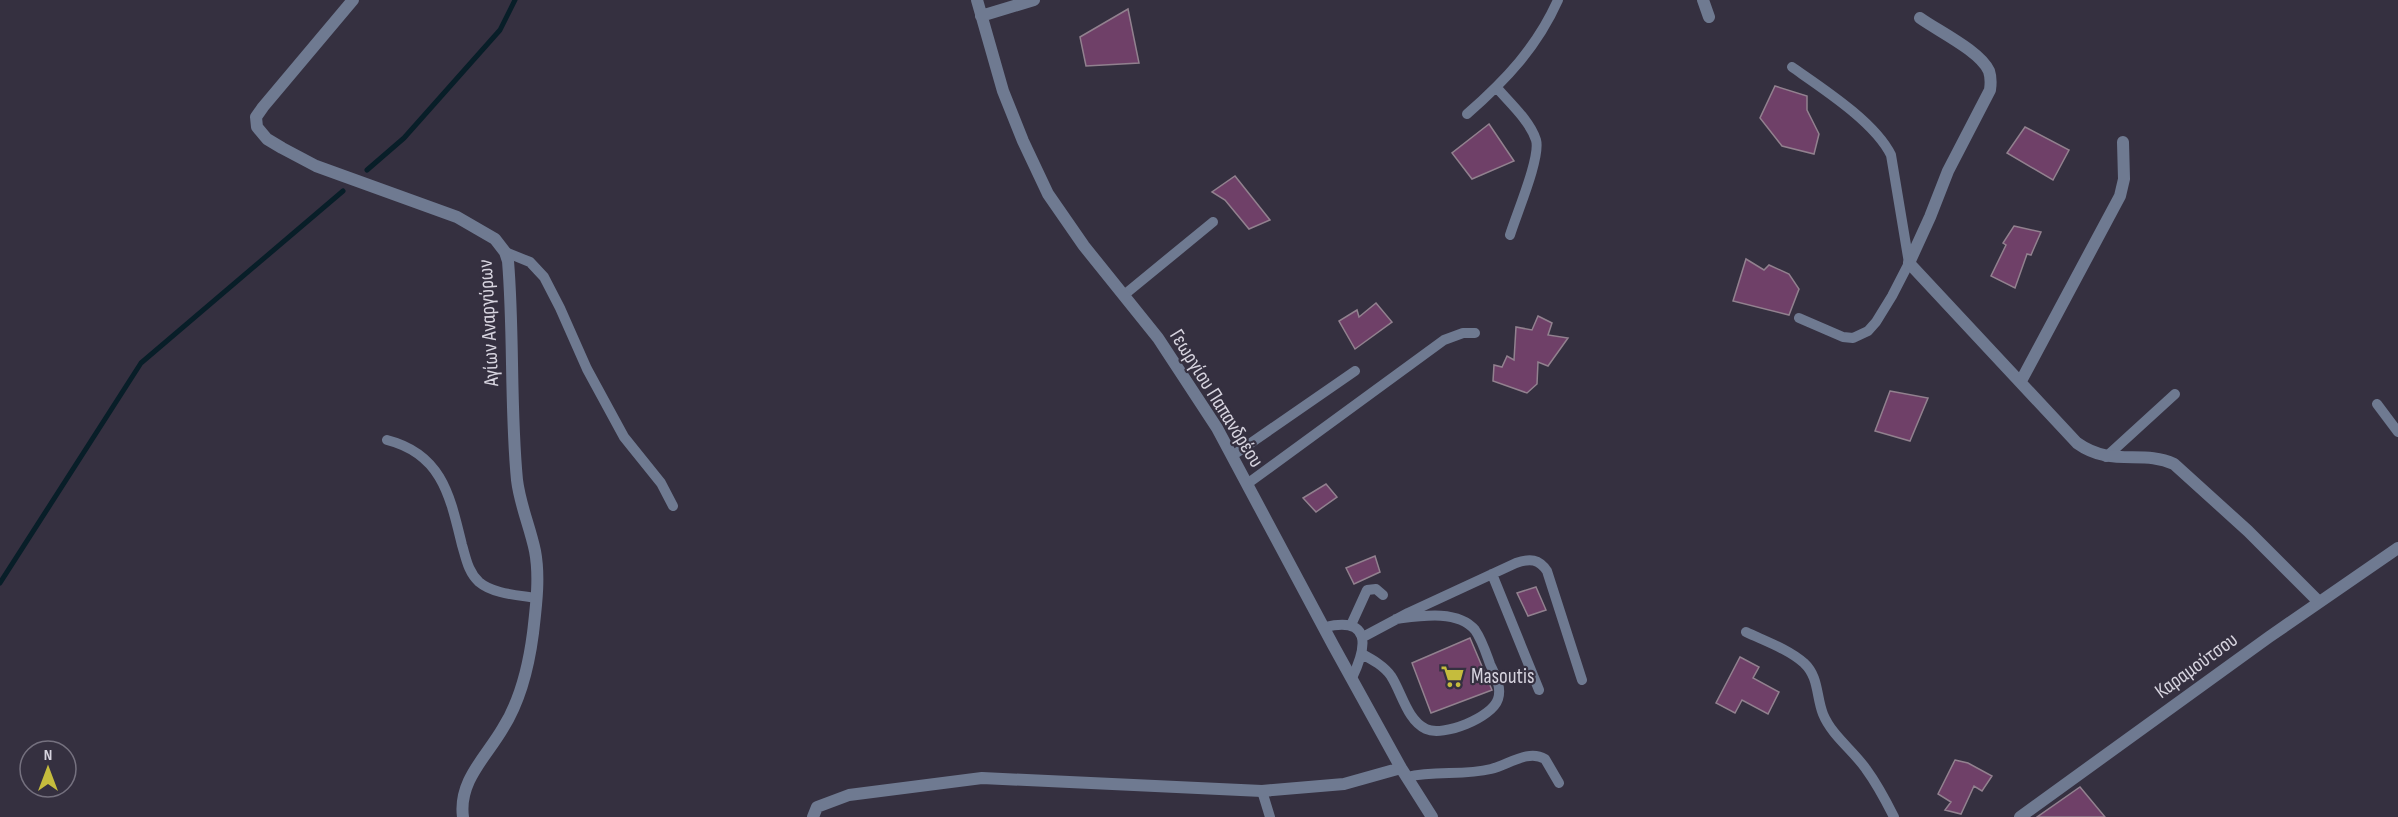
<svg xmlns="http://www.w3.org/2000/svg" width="2398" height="817" font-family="'Sofia Sans Condensed',sans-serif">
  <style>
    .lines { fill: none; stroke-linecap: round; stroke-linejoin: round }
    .stream { stroke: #081e28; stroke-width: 5 }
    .building { fill: #6f4068; stroke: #92818f; stroke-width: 1.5 }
    .service { stroke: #6f7a91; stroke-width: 10 }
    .minor { stroke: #6f7a91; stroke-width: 12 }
    .labels { text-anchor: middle; stroke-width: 4.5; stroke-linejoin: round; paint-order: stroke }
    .street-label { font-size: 21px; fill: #d6d3de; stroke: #353040 }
    .poi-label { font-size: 21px; fill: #d6d3de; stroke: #353040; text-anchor: start }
  </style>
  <rect width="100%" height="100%" fill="#353040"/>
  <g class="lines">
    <path class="stream" d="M367,170L404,138L500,30L515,0
      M0,583L141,363L343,191"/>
  </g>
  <path class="building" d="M1128,9L1139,63L1086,66L1080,37Z
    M1775,86L1807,96V110L1819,134L1814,154L1782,146L1760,118Z
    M1489,124L1514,161L1472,179L1452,153Z
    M2025,127L2069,150L2053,180L2007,153Z
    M1235,176L1270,220L1249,229L1225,200L1212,192Z
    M2014,226L2041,232L2031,255L2027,254L2015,288L1991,276L2006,245L2003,243Z
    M1746,259L1764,270L1769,265L1789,274L1799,289L1789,315L1733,301Z
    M1376,303L1392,322L1355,349L1339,321L1357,310L1359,317Z
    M1538,316L1552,323L1548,335L1568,338L1548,366L1538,362L1537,384L1527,393L1493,381L1494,365L1502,367L1507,356L1514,360L1516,327L1532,330Z
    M1890,391L1928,398L1910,441L1875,431Z
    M1326,484L1337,497L1316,512L1303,498Z
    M1375,556L1380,572L1354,584L1346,568Z
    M1536,587L1546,610L1528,616L1517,593Z
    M1470,638L1492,690L1431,713L1412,663Z
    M1740,657L1759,667L1753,678L1779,692L1768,714L1742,700L1735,713L1716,703Z
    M1955,760L1968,763L1992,776L1982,791L1974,786L1961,814L1945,810L1951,802L1938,794Z
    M2080,787L2105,817H2037Z"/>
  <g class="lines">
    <path class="service" d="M1792,67C1822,88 1875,122 1891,155L1909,263L1892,296L1876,322L1868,331L1853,338L1843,337L1799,318
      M1497,88C1510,103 1530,121 1536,140C1541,157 1516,215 1510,235
      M1467,114C1506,80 1537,47 1558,0
      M505,252L530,262L544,277L560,308L587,369L624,437L661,483L673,506
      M1124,295L1213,222
      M2377,404L2398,432
      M387,440C442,454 450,496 462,545C466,558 468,572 479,582C493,594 518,595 536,598
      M1232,456L1355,371
      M2106,457L2175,394
      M1247,484L1444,340L1463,333H1475
      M1492,574L1539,690
      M1351,625L1367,590L1376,589L1383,595
      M1325,627C1372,616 1367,647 1352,678
      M1746,632C1765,641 1788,649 1804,663C1819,677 1816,696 1823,714C1832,736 1853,750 1866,769C1877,784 1886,801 1894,817
      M1363,637L1408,613L1516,563C1530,558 1539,559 1547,571L1582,680
      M1362,654C1373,660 1384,666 1391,676C1402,693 1407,720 1426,729C1443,737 1492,718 1498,699C1502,687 1495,675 1490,664C1486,653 1482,640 1475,630C1458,609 1419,616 1396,619
      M1407,777C1435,770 1463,776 1491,769C1508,765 1528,749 1545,759L1559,783
      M1262,791L1270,817"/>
    <path class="minor" d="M353,0L263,107L256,117L257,127L267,139L282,148L316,166L457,217L495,239L505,252L508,261C514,334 510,407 517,480C520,505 530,527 535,551C540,577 536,607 533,633C529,664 520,701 503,728C487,756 458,781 463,817
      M977,0L1003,91L1023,141L1048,194L1084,246L1158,338L1217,428L1333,645L1401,768L1432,817
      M1703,0L1709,17
      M981,16L1034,0
      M1920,18C1938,31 1980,51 1989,71C1991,77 1991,83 1990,90L1948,171L1930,217L1909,263L2077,443C2112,468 2142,449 2174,464L2248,531L2319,602
      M2021,381L2120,196L2124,179L2123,142
      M813,817L817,807L849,795L982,778L1262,791L1344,784L1401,768
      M2020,817L2269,637L2398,548"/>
  </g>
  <defs>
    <symbol id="supermarket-bare" viewBox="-9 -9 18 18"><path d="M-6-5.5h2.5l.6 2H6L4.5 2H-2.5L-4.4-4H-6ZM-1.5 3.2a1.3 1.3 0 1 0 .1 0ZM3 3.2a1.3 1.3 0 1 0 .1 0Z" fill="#c5bc3d" stroke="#353040" stroke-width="2.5" paint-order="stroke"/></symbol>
  </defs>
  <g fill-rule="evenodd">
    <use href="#supermarket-bare" x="1436" y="660" width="33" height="33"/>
  </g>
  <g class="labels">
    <g class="street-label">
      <text transform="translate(488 323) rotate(-93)" y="7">Αγίων Αναργύρων</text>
      <text transform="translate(1217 398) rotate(58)" y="7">Γεωργίου Παπανδρέου</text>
      <text transform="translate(2196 665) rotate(-36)" y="7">Καραμούτσου</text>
    </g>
    <g class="poi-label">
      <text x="1471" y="683">Masoutis</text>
    </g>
  </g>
  <g transform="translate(48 769)"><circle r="28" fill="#353040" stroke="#75717f" stroke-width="1.5"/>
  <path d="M0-4.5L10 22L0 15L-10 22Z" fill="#c5bc3d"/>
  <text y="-9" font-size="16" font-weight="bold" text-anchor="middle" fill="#d6d3de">N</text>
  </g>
</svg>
